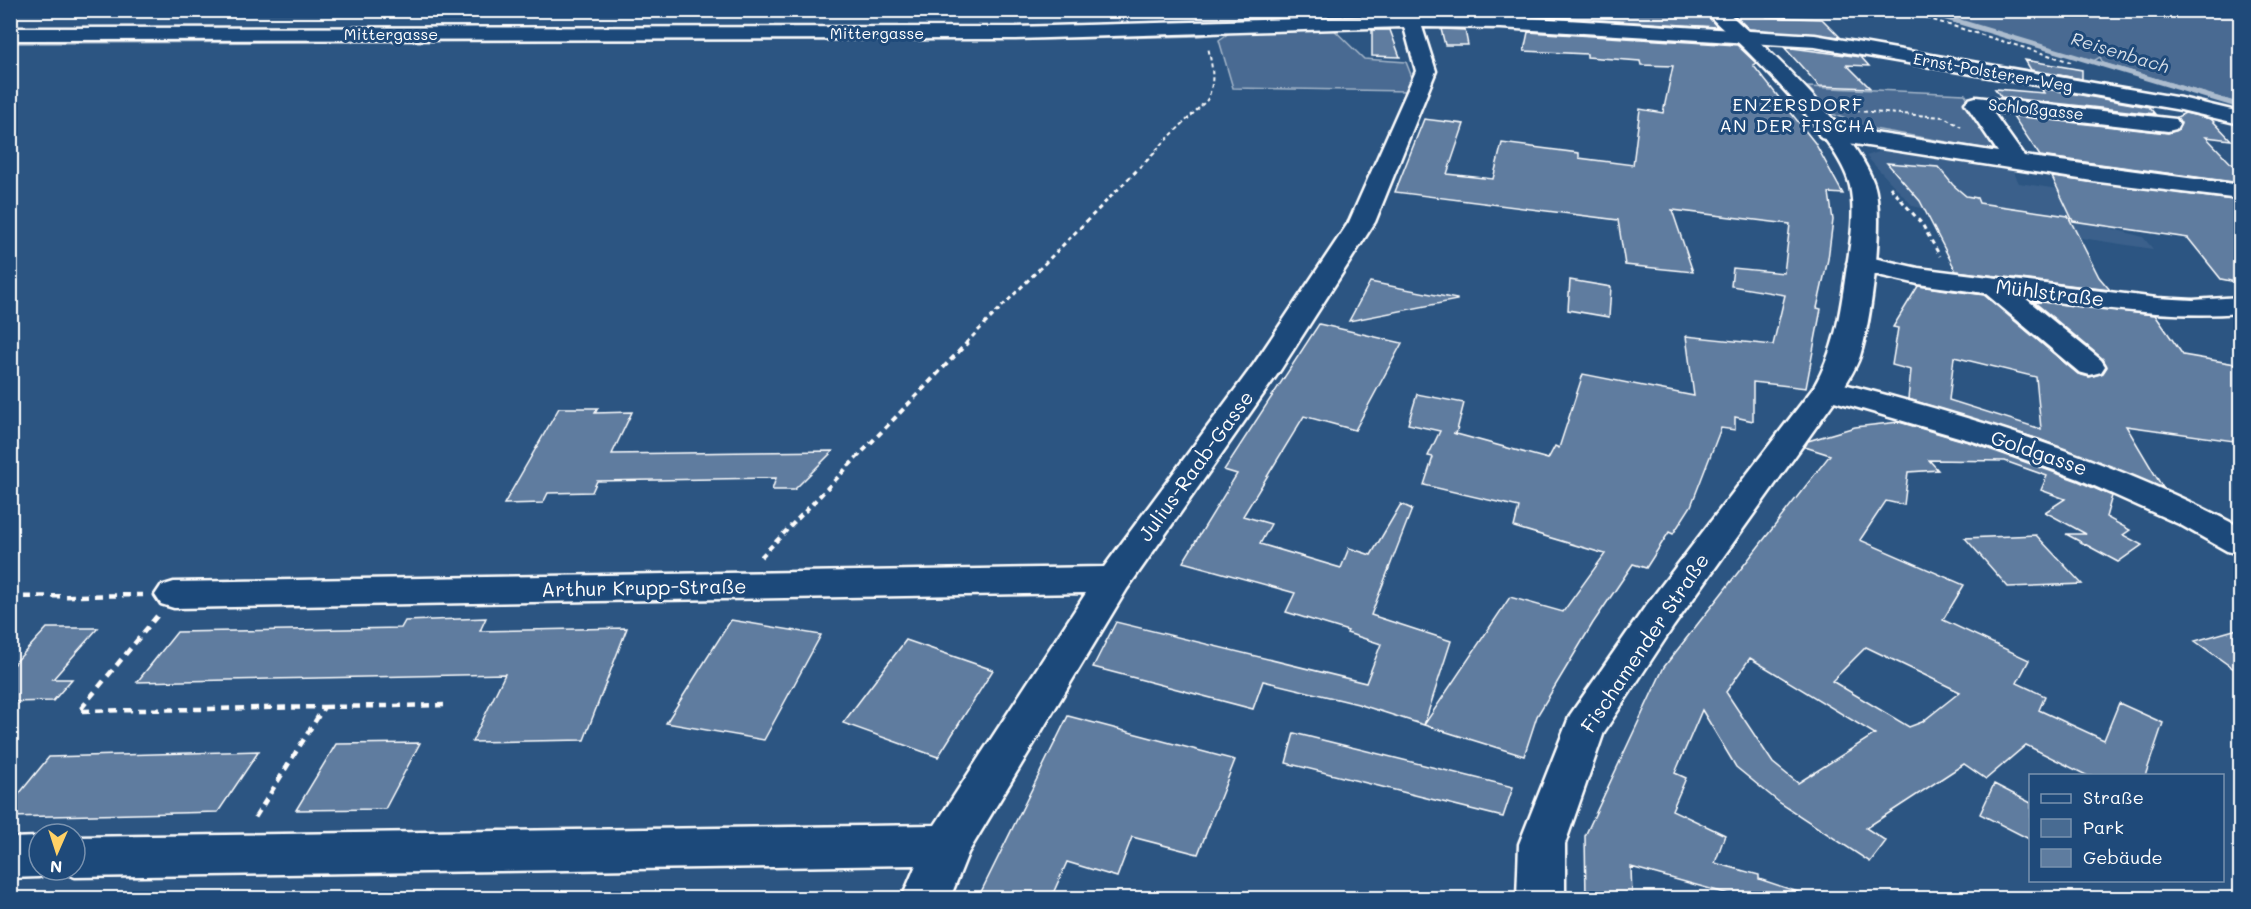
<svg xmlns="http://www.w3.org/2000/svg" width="2251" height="909" font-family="Mali,sans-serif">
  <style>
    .built { fill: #3b618b }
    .green { fill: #486b92; stroke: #a4b5c8; stroke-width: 1.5 }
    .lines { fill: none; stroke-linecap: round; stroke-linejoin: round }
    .stream { stroke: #acbcce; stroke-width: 5 }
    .building { fill: #5e7c9f; stroke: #fff; stroke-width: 1.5; fill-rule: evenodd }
    .minor-casing { stroke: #fff; stroke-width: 5 }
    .major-casing { stroke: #fff; stroke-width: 5 }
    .path-far3 { stroke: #fff; stroke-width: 2; stroke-dasharray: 4 3; stroke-linecap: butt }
    .path-far2 { stroke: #fff; stroke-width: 3; stroke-dasharray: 4.5 4; stroke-linecap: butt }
    .path-far1 { stroke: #fff; stroke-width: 4; stroke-dasharray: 6 4.5; stroke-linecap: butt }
    .path { stroke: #fff; stroke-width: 4.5; stroke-dasharray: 8 6; stroke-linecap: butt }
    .minor { fill: #1f4a7a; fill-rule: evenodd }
    .major { fill: #1f4a7a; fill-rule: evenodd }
    .labels { text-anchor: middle; stroke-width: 6; stroke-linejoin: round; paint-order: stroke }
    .far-street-label { font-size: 16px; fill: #fff; stroke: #1f4a7a }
    .far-water-label { font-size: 18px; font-style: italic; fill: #d5dde6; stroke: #1f4a7a }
    .far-quarter-label { font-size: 18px; letter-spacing: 1.5px; fill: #fff; stroke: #1f4a7a }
    .street-label { font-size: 20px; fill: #fff; stroke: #1f4a7a }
  </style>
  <rect width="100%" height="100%" fill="#2c5582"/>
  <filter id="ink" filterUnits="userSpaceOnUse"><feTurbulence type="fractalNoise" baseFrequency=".0167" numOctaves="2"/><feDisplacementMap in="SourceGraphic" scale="12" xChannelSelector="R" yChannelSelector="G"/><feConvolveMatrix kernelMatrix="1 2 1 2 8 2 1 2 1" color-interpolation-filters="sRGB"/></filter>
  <g filter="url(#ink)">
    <path class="built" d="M1882,151L1970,161L2013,171L2019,183L2058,189L2106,227L2143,237L2153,249L1991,224L1913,206L1866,156Z"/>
    <path class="green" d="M1928,11H2240V104L2103,63L2100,57L2092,62Z
      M1324,20L1364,59L1406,62L1413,80L1408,91L1233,88L1219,40L1229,33L1198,36L1032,40L11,43V31L1001,30Z
      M1808,87L1965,94L2004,152L1868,128L1830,113Z"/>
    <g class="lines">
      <path class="stream" d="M1920,10L2240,106"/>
    </g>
    <path class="building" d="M1533,10H1703L1717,27L1532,16Z
      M1729,10H1757L1767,17L1822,19L1840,37L1749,29Z
      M1441,29L1465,30L1468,45H1445Z
      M1372,30H1390L1400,57L1372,56Z
      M1528,32L1737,45L1756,63L1753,65L1815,143L1843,194L1829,193L1833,220L1828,259L1817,308L1821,309L1806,388L1753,382V421L1735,417V430L1721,428L1691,506L1673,534L1669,532L1646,568L1633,564L1593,623L1537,716L1524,756L1424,725L1510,597L1563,612L1605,554L1514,527L1519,507L1424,485L1433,457L1428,456L1440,431L1408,424L1417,394L1464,403L1456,434L1453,433L1548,459L1555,446L1559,448L1583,374L1694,396L1686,336L1773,345L1785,295L1731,286L1733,268L1784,273L1790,224L1672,210L1693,272L1625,265L1618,220L1395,192L1424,119L1464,124L1447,174L1493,179L1502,143L1579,153V158L1633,165L1640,109L1663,113L1673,66L1641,65L1640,61L1587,57V54L1524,51Z
      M1784,47L1861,57L1869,66L1847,65L1870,88L1819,86Z
      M2025,60L2082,70V79L2031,70Z
      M2041,88L2149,107L2155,114L2001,97L1995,89L2044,93Z
      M2185,113L2211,119L2231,140L2206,137L2241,174V183L2040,156L2013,116L2168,133L2178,130L2181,123L2177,117Z
      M1887,163L1938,167L1953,185L1966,196L1977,198L1979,203L2068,216L2099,277L2110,290L1956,271L1920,201Z
      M2052,177L2241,201V283L2221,279L2188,238L2073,221Z
      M1570,280L1611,287L1609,317L1568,310Z
      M1370,282L1457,299V300L1349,321Z
      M1918,286L1984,295L2078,374L2089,377L2103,373L2107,367L2103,359L2033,301L2155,315L2183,355L2241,365V442L2126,426L2163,488L2039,439L1908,399L1911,370L1892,365L1898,328L1893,327ZM1954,357L2036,377L2041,429L1949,400Z
      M1319,324L1402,343L1355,430L1304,416L1243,516L1271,524L1260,544L1341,568L1349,548L1371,555L1401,504L1412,509L1371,615L1451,641L1424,725L1358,704L1263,681L1253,709L1093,667L1116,622L1366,683L1381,644L1347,633L1348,631L1286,612L1295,593L1183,562L1237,474L1224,470Z
      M559,408H598L595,413L632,412L612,454L833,451L794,490H772L776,478L597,481L592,492L548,493L543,503L504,504Z
      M1899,422L1975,444L2078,481L2112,496L2106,517L2130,530L2123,535L2142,545L2118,562L2066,534H2086L2045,512L2065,499L2041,490L2047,476L2005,461L1929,460L1938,470L1908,472L1904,505L1886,501L1860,540L1964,585L1943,620L2029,660L2017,683L2045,696L2039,710L2104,740L2119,703L2163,723L2145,776H2088L2026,745L1986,779L1964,764L1866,828L1886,841L1870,862L1780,803L1736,767L1702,710L1675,773L1686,778L1672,810L1725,835L1715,863L1759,875V879L1804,894V898H1743L1631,867L1632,898H1586L1585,836L1664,667L1830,455L1805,447L1808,441L1855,427ZM1866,647L1960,692L1922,722L1909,727L1832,681ZM1750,658L1875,734L1798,783L1773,763L1726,692Z
      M2036,535L2082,584L2008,587L1965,538Z
      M486,618L480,631L627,628L584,740L472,742L505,674L137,682L177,632L401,628L405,621Z
      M731,620L821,635L764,740L666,723Z
      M47,628H98L53,679H72L53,701L10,702V668Z
      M2241,628V674L2195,641Z
      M906,640L993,670L938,757L843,723Z
      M1068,716L1235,760L1198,854L1132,837L1117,877L1067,862L1051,898H978Z
      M1294,733L1513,787L1503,817L1286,763Z
      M420,743L385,809L296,810L336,744Z
      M259,751L218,812L10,817V805L49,757Z
      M1994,784L2031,803V840L1980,814Z"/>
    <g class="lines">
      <defs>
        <path id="minor" d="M1399,10H1417L1419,16H1501L1815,35L2181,98L2240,112V124L2181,110L1815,47L1501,28L1422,27L1436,71L1375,222L1281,369L1127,589L968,853L950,898H902L916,865L75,877L59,871L75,870V837L935,825L1086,593L174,608L161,604L155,595L161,586L174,582L1104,567L1254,364L1349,222L1416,71L1404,27L1016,39L10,40V28L1016,27L1401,16Z
          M1976,97L2176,119L2179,124L2176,129L2168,131L1992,111L2024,156L2240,185V199L2099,182L1829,140L1821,138L1818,133L1821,128L1829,126L1998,152L1965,103L1969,99Z
          M1860,255L1918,268L2157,298L2193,300L2240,297V313C2168,319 2097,307 2025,298L2101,360L2105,366L2101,372L2090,375L2079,372L1985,293L1918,284L1851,269L1847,263L1851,257Z
          M1828,380C1969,415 2111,459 2240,527V554L2227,551L2179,524L2079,479L1976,442L1817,396L1813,389L1817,382Z
          M39,837V870L55,871L39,877L10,878V838Z"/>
        <path id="major" d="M1705,10H1725C1768,49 1855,130 1874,184C1885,216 1871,322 1860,356C1856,368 1849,378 1843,389L1673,627L1604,732L1565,844V898H1517L1519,844L1570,715L1645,607L1814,387C1835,349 1840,315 1846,273C1850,246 1856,214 1850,186C1841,146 1775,79 1745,49C1732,36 1716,25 1705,10Z"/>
      </defs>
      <use href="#minor" class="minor-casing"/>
      <use href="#major" class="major-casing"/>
      <path class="path-far3" d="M1900,10L2071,62
        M1842,110L1944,117L1961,127
        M1156,150L1207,100C1216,82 1212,66 1208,47"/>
      <path class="path-far2" d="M1890,187L1922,224L1940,256
        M966,343L1158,149"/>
      <path class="path-far1" d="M761,557L968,342"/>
      <path class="path" d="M10,597L143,595
        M157,616L79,711L324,707L253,821
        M324,707L449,705"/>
      <use href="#minor" class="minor"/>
      <use href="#major" class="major"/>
    </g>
  </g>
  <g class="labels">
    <g class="far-street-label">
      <text x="877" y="39">Mittergasse</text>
      <text x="391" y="40">Mittergasse</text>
      <text transform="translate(1993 72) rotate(10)" y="6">Ernst-Polsterer-Weg</text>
      <text transform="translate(2036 109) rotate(6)" y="6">Schloßgasse</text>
    </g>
    <g class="far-water-label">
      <text transform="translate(2120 53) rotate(17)" y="6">Reisenbach</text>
    </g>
    <g class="far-quarter-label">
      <text x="1798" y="111">ENZERSDORF<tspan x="1798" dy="21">AN DER FISCHA</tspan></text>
    </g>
    <g class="street-label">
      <text transform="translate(2050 293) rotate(7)" y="7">Mühlstraße</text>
      <text transform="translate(2039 453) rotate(19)" y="7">Goldgasse</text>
      <text transform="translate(1196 466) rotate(-54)" y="7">Julius-Raab-Gasse</text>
      <text transform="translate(644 588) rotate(-1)" y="7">Arthur Krupp-Straße</text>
      <text transform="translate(1645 643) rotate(-56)" y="7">Fischamender Straße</text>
    </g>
  </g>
  <rect width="2251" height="909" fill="none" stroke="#1f4a7a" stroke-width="36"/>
  <rect x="18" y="18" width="2215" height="873" fill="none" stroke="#fff" stroke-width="2" filter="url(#ink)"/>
  <rect x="2029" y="774" width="195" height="108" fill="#1f4a7a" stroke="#7992af" stroke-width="1.5"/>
  <rect x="2041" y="794" width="30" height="9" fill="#1f4a7a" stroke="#7992af" stroke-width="1.5"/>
  <text x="2083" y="804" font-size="18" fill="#ffffff">Straße</text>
  <rect x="2041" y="819" width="30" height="18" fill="#486b92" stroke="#7992af" stroke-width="1.5"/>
  <text x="2083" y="834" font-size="18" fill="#ffffff">Park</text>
  <rect x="2041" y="849" width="30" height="18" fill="#5e7c9f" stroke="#7992af" stroke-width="1.5"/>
  <text x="2083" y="864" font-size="18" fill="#ffffff">Gebäude</text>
  <g transform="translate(57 852) rotate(183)"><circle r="28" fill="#1f4a7a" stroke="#7992af" stroke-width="1.5"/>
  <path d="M0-4.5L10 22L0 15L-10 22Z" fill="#ffd166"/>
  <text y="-9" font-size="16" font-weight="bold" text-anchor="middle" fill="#ffffff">N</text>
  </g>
</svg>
